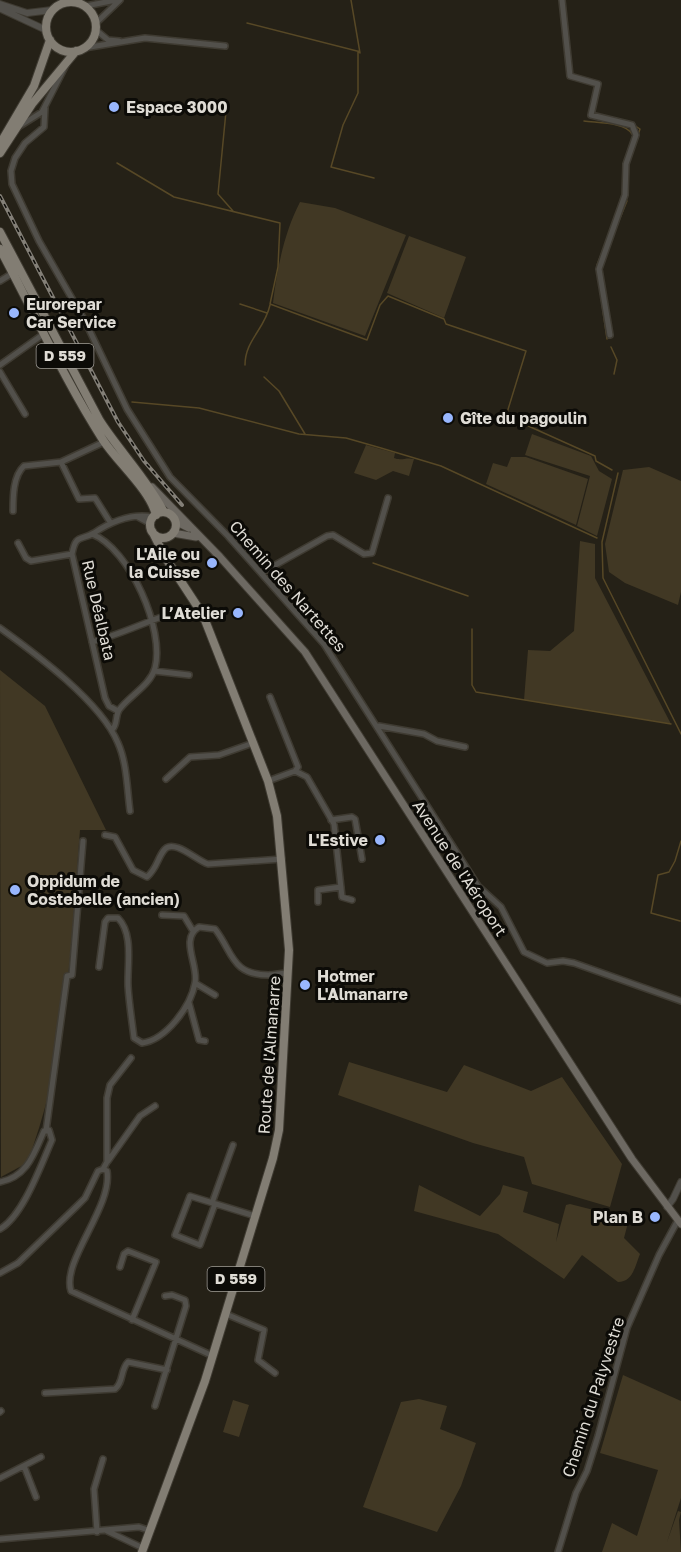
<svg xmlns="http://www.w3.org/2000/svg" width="681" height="1552" font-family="'Golos Text',sans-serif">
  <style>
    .green { fill: #413824 }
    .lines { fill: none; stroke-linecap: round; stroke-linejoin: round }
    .stream { stroke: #574826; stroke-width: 1.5 }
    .minor-casing { stroke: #3f3b32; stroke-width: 8 }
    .tertiary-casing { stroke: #3f3b32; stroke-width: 8 }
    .secondary-casing { stroke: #3f3b32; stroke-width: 9 }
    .primary-casing { stroke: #3f3b32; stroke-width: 10 }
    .minor { stroke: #52504b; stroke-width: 5 }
    .tertiary { stroke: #52504b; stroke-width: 6 }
    .secondary { stroke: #6d6962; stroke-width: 7 }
    .primary { stroke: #827d73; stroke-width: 8 }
    .rail-casing { stroke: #837f77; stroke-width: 4 }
    .rail { stroke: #0c0b07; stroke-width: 1.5; stroke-dasharray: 4.5; stroke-linecap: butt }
    .poi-dot { fill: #98b6fd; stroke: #0c0b07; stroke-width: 2 }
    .labels { text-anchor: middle; stroke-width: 6; stroke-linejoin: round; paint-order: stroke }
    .shield { fill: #0c0b07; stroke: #a09d97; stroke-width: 1.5 }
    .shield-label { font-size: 15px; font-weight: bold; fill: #dfdcd5 }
    .poi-label { font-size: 16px; font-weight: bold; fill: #dfdcd5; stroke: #0c0b07; text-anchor: start }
    .street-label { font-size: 16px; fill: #dfdcd5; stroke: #0c0b07 }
  </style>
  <rect width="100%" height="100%" fill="#252117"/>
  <path class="green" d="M300,202L335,208L406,235L365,336L273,303C277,269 284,233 300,202Z
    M409,236L466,257L444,318L387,293Z
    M532,434L591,456L599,471L612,479L597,536L577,526L590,476L525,455Z
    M366,445L395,453L394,458C401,461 406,457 414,459L409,476L393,471L376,480L354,473Z
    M511,457H526L588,479L576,525L486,484L493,463L507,467Z
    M649,467L681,481V592L678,605L625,583L609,572L605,544L623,470Z
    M580,541L595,544V578L671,724L524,700L528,650L550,651L574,631Z
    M0,670L45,706L106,830H80C71,942 68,1057 27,1163L1,1177Z
    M349,1062L447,1092L464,1065L531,1091L562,1077L622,1164L610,1207L532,1184L524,1157L473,1143L338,1095Z
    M419,1185L480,1216L500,1194L503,1185L528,1192L523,1212L559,1224L556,1242L566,1205L570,1204L629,1219L624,1238L640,1254C635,1266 633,1282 618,1282L582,1255L564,1279L498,1234L414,1211Z
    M623,1375L681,1401V1498L667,1542L678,1511L681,1512L679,1520L681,1552H602L612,1523L637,1536L658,1470L600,1453Z
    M419,1399L447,1406L440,1429L476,1443L461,1486L437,1532L363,1507L401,1402Z
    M233,1400L249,1405L239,1437L223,1432Z"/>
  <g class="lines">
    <path class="stream" d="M351,0L360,53L358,51V93L343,125L331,167L374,178
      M247,23L357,51
      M227,101L218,194L233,211
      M584,121C597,123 625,122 632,134
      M634,125L640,129L638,135
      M117,163L174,197L280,223L278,267L270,304L367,340L380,305L388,296L444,319L446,324L526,351L506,416L595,456L596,461L612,470
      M616,228L627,201
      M597,265L606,242
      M597,270L607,339
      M240,304L267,313
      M611,347L617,360L614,374
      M245,365C245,340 265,329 270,305
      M264,377L279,391L305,434
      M132,402L199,408L299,434L346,438L381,448L441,466L597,538
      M618,473L602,542L603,578L681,734
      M373,563L468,596
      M472,629V685L476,692L671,724
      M680,921L651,913L658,875L669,872L675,861L681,841"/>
    <defs>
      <path id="minor" d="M562,0L570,76L598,84L591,115L632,125L636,135L626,164L625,195L599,269L610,335
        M86,6L116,0
        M96,23L120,0
        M96,30L108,40L119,41
        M84,48L145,38L225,46
        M45,108L44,127L25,143L15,158L11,171L12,184L39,241L86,323L127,409L170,477L228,536L324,644L478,886L501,907L524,952L547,963L563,961L574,963L681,1001
        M18,127L42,112L66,65
        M0,281L13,273
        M0,365L45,333
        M0,372L25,414
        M61,462L79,499L95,498L110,522
        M13,511C13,497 13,476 24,466L61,462L104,442
        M138,517L151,524
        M92,534C130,549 165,630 155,668C150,686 130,695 119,710C115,716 118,724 112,730
        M18,543L26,558L31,561L72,554
        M261,573L327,536L333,535L364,554L372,553L388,498
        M0,628C36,654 101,702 118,743C127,763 127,789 130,811
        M92,642C122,634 149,620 179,611
        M154,671L189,675
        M118,711L109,706L105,698L72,554C76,533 81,541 94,533C112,521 131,513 153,517
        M379,726L424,734L437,741L465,747
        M295,771L307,777L334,824L342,897L352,900
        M166,779L190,757L219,755L253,743
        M268,781L295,771L298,767L270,697
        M331,820L352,817L355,819L362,859
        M105,835L115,837L133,870L147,877C158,867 157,858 165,849C175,839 197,861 208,864L282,859
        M318,902V890L341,887
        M162,915L184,916L193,931
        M99,967L105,922L108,918H118C134,934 127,966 128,986C129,1003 132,1021 134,1038L142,1043C166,1040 191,1006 195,983C199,965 179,939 199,927L215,929C233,952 231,975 269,975C275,975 281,973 288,973
        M270,975L279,981L287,982
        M195,983L215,995
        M189,1003L199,1040L205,1041
        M46,1131L67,976L72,975L83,841
        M108,1161L140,1116L155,1106
        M103,1169L107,1162V1098L110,1085L131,1058
        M0,1182C27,1177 34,1154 44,1131L49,1130L52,1140C41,1165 23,1216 0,1229
        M212,1203L233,1145
        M215,1204L200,1245L175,1235L190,1196L255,1216
        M120,1267L124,1254L128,1251L156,1262L132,1320
        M0,1273L18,1263L77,1206L85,1198L98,1171L103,1169L107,1171C113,1207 61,1261 71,1291L213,1356
        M226,1314L264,1330L258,1360L275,1373
        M45,1393L115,1389C124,1382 120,1370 128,1362L167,1370
        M155,1406L186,1306L185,1300L172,1295L165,1296
        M0,1412L1,1411
        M24,1466L36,1497
        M0,1478L41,1457
        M107,1531L143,1548
        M97,1532L94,1489L103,1459
        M0,1539L139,1527L148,1530
        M558,1552L576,1493L587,1471L598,1436L627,1328L659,1255L678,1220"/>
      <path id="tertiary" d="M0,4L27,13L52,10
        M1,9L46,30
        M667,1207L673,1199L681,1182"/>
      <path id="secondary" d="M152,487L220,557L305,652L632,1159L681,1224
        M175,521L189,528
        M173,533L196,537"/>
      <path id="primary" d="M46 27a25 25 0 1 1 50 0a25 25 0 1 1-50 0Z
        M0,144L34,86L50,40
        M0,153L32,104L76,51
        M0,232L100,421C120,452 147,479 164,512
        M0,249C34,312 64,379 103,440C118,463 150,490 156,515
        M150 525a13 13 0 1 1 26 0a13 13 0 1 1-26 0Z
        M142,1552L205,1381L273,1158L279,1130L289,950L277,816L268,781L203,615L165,557L152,531"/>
    </defs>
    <use href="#minor" class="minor-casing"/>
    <use href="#tertiary" class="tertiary-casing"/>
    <use href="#secondary" class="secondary-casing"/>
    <use href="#primary" class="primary-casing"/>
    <use href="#minor" class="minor"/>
    <use href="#tertiary" class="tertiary"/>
    <use href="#secondary" class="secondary"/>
    <use href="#primary" class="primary"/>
    <defs>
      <path id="rail" d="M0,196L118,422L144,461L182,505"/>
    </defs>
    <use href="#rail" class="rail-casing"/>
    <use href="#rail" class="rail"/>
  </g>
  <g class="poi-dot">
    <circle cx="114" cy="107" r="6"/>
    <circle cx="14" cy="313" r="6"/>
    <circle cx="448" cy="418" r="6"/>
    <circle cx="212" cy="563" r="6"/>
    <circle cx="238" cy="613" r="6"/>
    <circle cx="380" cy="840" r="6"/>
    <circle cx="15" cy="890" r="6"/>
    <circle cx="305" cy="985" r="6"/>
    <circle cx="655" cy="1217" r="6"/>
  </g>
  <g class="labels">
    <g class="shield">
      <rect x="36.5" y="344" width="57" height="24" rx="4.5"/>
      <rect x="207.5" y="1267" width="57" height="24" rx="4.5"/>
    </g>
    <g class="shield-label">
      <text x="65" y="361">D 559</text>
      <text x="236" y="1284">D 559</text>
    </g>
    <g class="poi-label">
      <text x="126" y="113">Espace 3000</text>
      <text x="26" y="310">Eurorepar<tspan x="26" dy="18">Car Service</tspan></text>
      <text x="460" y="424">Gîte du pagoulin</text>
      <text x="200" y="560" text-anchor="end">L'Aile ou<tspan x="200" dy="18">la Cuisse</tspan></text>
      <text x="226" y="619" text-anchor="end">L’Atelier</text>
      <text x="368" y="846" text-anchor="end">L'Estive</text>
      <text x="27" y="887">Oppidum de<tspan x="27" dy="18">Costebelle (ancien)</tspan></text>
      <text x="317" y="982">Hotmer<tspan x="317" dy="18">L'Almanarre</tspan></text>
      <text x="643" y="1223" text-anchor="end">Plan B</text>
    </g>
    <g class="street-label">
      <text transform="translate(288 586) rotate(49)" y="6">Chemin des Nartettes</text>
      <text transform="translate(99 610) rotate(77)" y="6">Rue Déalbata</text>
      <text transform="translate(460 868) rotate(57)" y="6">Avenue de l'Aéroport</text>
      <text transform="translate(269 1055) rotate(-86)" y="6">Route de l'Almanarre</text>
      <text transform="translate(593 1397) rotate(-72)" y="6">Chemin du Palyvestre</text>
    </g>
  </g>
</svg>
